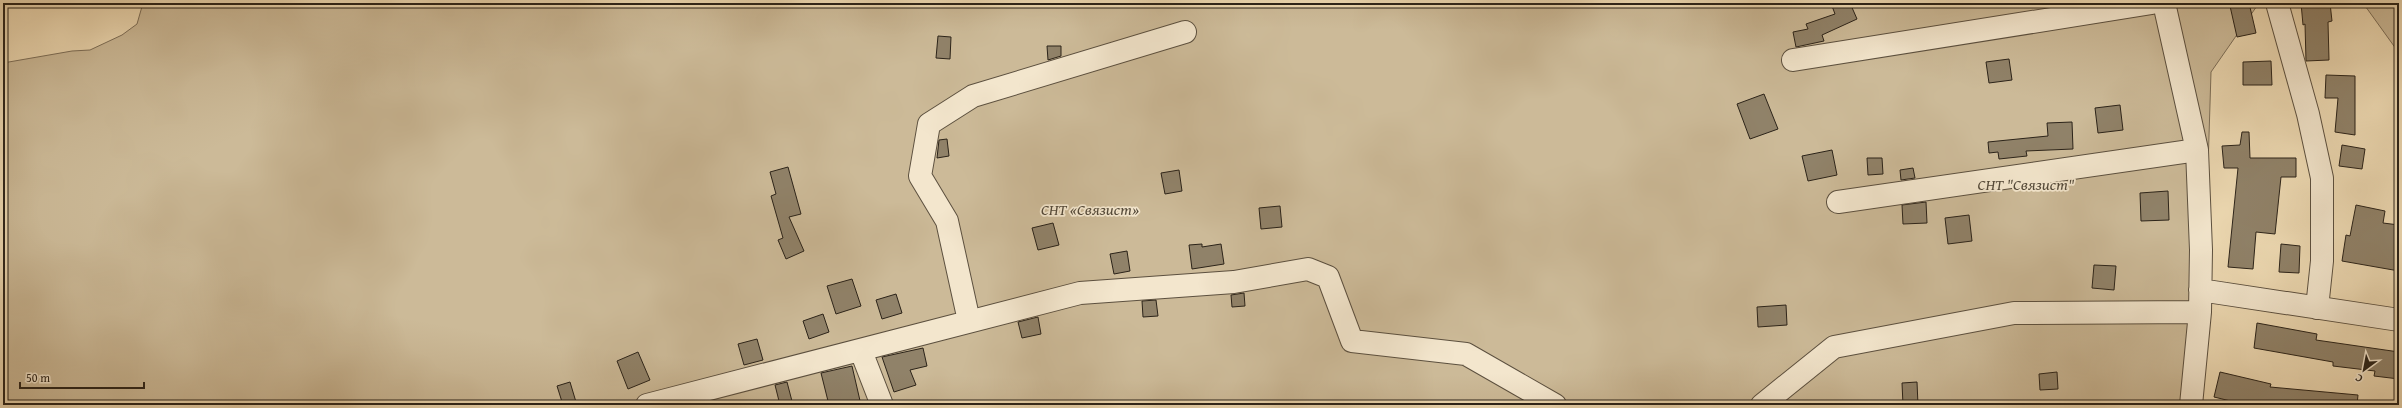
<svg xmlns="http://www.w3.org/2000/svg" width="2402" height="408" font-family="'Gentium Book Plus',serif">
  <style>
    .green { fill: #ccba98; stroke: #7c6e58 }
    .building { fill: #908269; stroke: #2b2319 }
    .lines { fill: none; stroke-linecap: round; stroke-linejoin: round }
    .minor-casing { stroke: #5c503f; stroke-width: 24 }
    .minor { stroke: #f3e6cd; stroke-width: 22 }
    .labels { text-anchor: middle; stroke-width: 3.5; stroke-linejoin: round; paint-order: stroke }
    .park-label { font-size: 16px; font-style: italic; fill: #534939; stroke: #f3e6cd }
  </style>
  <rect width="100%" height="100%" fill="#edd9b2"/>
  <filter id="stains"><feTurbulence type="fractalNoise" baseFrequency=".005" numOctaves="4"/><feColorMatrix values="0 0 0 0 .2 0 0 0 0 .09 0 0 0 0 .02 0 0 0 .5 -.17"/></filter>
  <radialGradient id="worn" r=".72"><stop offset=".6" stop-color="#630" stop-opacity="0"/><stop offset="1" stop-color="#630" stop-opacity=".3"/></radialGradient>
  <path class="green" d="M143,3H2259L2211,72L2205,264L2193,405H3V63L72,51L90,50L122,35L137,24Z
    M2363,3H2399V53Z"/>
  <path class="building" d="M1839,3H1850L1857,19L1822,35L1824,41L1796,47L1793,32L1808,29L1806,24L1835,14L1832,6Z
    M2249,3L2256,33L2237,37L2230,6Z
    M2301,3H2330L2332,21L2328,22L2329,60L2306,61L2305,24L2303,25Z
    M938,36L951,37L950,59L936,58Z
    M1047,46H1061V56L1048,60Z
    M2009,59L2012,80L1989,83L1986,62Z
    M2271,61L2272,85H2243V62Z
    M2326,75L2355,76V135L2335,132L2338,98H2325Z
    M1764,94L1778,129L1750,139L1737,104Z
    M2120,105L2123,130L2098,133L2095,108Z
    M2072,122L2073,149L2026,151L2027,156L1999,159L1998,152L1989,153L1988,142L2048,136L2047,123Z
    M2242,132H2249L2250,158H2296V177H2281L2275,234L2256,232L2253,269L2228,267L2238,168H2224L2222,146L2240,145Z
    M947,139L949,156L937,158L939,140Z
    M2342,145L2365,149L2362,169L2339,166Z
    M1832,150L1837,175L1808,181L1802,156Z
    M1867,158H1882L1883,174L1868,175Z
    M788,167L801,214L789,217L804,251L786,259L778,240L783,238L771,196L776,194L770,172Z
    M1913,168L1915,178L1901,180L1900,170Z
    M1179,170L1182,191L1165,194L1161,173Z
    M2168,191L2169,220L2141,221L2140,193Z
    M1926,202L1927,223L1903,224L1902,205Z
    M2356,205L2385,211L2383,223L2399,225V271L2342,261L2346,235L2350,236Z
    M1280,206L1282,227L1261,229L1259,208Z
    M1969,215L1972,241L1948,244L1945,218Z
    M1053,223L1059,245L1038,250L1032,228Z
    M1202,244V247L1221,244L1224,264L1192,269L1189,245Z
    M2281,244L2300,246L2299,273L2279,272Z
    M1127,251L1130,271L1114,274L1110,254Z
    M2094,265L2116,266L2114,290L2092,288Z
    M852,279L861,306L836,314L827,286Z
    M1244,293L1245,306L1232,307L1231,295Z
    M896,294L902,313L882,319L876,300Z
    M1156,300L1158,316L1143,317L1142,301Z
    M1786,305L1787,325L1758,327L1757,307Z
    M823,314L829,332L809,339L803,321Z
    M1038,317L1041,334L1022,338L1018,322Z
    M2257,323L2317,334L2316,340L2399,352V379L2374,376L2375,371L2333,366V362L2254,348Z
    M757,339L763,360L744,365L738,344Z
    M923,348L927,366L910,370L916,385L894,392L882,357Z
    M638,352L650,380L628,389L617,361Z
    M852,366L861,405H829L821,373Z
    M2057,372L2058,389L2040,390L2039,374Z
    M2220,372L2271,384L2270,387L2358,395L2357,405H2247L2214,397Z
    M570,382L576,402L563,405L557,386Z
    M787,382L793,405H780L775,385Z
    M1917,382L1918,405H1903L1902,383Z"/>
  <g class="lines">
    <defs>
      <path id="minor" d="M2164,3L2197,150L2201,250L2200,312L2191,405
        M2277,3L2308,114L2322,178V261L2317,308
        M1793,60L2152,3
        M1838,202L2197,150
        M2200,290L2399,320
        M969,321L947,221L920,176L929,124L973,96L1185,32
        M861,351L882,405
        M647,405L1080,293L1234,282L1308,269L1328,277L1352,341L1466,354L1555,405
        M1762,405L1834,347L2014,313L2200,312"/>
    </defs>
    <use href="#minor" class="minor-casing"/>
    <use href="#minor" class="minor"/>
  </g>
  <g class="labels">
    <g class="park-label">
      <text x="2026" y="190">СНТ "Связист"</text>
      <text x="1090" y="215">СНТ «Связист»</text>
    </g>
  </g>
  <rect width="2402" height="408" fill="none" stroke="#edd9b2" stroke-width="16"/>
  <rect x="4" y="4" width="2394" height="400" fill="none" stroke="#2b2319" stroke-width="2"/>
  <rect x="8" y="8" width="2386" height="392" fill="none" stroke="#2b2319"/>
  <g transform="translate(2364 370) rotate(212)" stroke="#f3e6cd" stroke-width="3" paint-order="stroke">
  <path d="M0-3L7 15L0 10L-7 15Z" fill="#2b2319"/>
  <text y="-6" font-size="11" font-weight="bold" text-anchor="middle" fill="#2b2319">С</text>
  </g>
  <path d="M20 382v6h124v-6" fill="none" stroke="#2b2319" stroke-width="2"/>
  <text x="26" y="382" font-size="12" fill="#2b2319" stroke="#f3e6cd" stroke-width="3" paint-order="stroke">50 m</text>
  <rect width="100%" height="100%" filter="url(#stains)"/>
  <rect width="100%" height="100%" fill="url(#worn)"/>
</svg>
